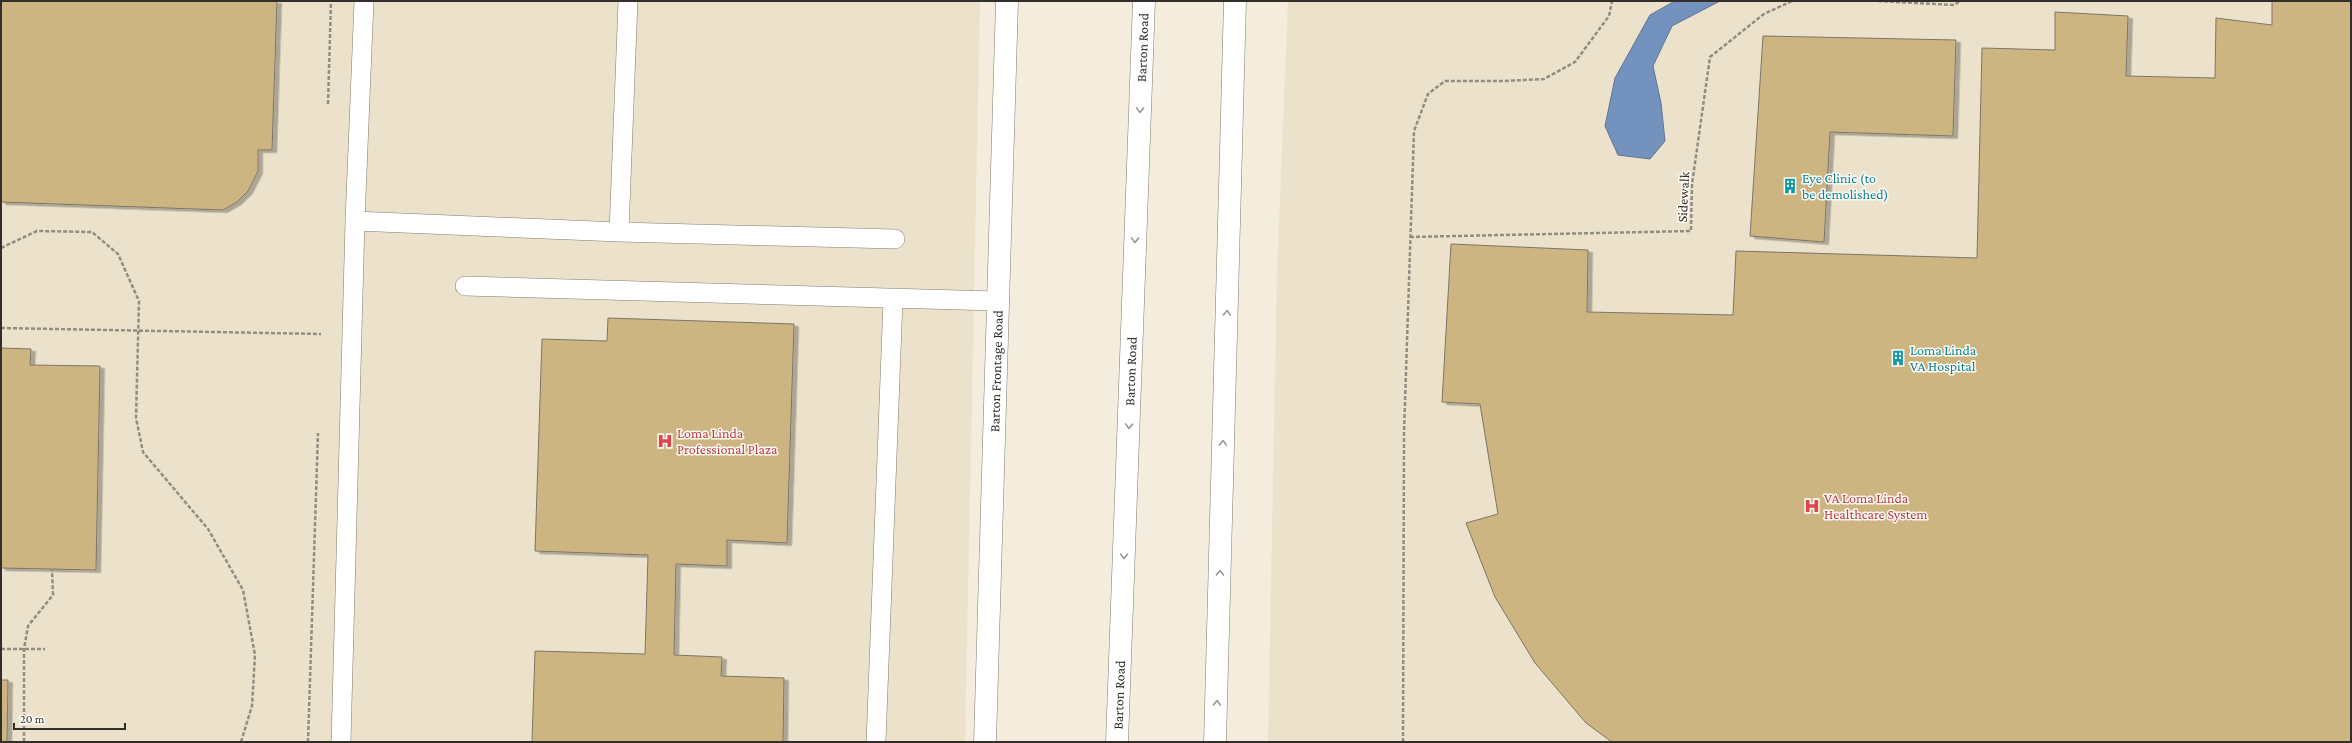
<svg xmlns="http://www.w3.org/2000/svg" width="2352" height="743" font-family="'Crimson Pro',serif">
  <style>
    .built { fill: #ece2cb }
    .water { fill: #7393be; stroke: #607592 }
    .building { fill: #ccb581; stroke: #7c7568; filter: url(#shadow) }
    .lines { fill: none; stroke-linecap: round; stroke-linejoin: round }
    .lane-casing { stroke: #817b6d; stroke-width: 20 }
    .street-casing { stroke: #817b6d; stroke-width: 23 }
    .secondary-casing { stroke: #817b6d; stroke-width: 23 }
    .path { stroke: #928d83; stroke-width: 2.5; stroke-dasharray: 4 2; stroke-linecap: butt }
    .lane { stroke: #fff; stroke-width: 19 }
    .street { stroke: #fff; stroke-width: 22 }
    .secondary { stroke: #fff; stroke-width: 22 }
    .oneway { stroke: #989794 }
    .labels { text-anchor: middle; stroke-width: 3; stroke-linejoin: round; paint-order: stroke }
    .street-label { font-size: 14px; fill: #322f2a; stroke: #fefbf5 }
    .culture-label { font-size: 14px; fill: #0d838f; stroke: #fefbf5; text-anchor: start }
    .health-label { font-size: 14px; fill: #be3a42; stroke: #fefbf5; text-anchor: start }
  </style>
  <defs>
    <filter id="shadow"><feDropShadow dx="4.5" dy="2.5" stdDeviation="0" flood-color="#0004"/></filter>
  </defs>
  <rect width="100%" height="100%" fill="#f4edde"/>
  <path class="built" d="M1,1H980L965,742H1Z
    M1288,1H2351V742H1268L1277,271Z"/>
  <path class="water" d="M1675,1H1720L1672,26L1653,66L1661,103L1665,141L1650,159L1618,155L1605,126L1615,78L1650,15Z"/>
  <path class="building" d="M1,1H277L272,150H258V171L248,191L237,202L223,210L1,202Z
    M2272,1H2351V742H1612L1586,723L1535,663L1495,597L1466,523L1498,514L1480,404L1442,402L1451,244L1588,250L1587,312L1733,315L1736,251L1977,258L1982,48L2055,50V12L2128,16L2126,76L2215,78L2216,18L2272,25Z
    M1763,36L1956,40L1953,136L1830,132L1824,242L1750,236Z
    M608,318L794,324L787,543L727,540V566L676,564L674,655L722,657L721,676L784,678L783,742H532L535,651L645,654L648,555L535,551L542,339L607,341Z
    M1,348L31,349L30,365L100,366L96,570L1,568Z
    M1,680H8L7,742H1Z"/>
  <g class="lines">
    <defs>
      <path id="lane" d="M364,1L355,221L619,232L895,239
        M619,232L628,1
        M465,286L996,301
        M341,742L355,221
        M876,742L893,300"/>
      <g id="street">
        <path id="s1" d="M985,742L1007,1"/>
      </g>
      <g id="secondary">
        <path id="s2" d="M1117,742L1144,1"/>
        <path d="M1215,742L1235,1"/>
      </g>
    </defs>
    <use href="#lane" class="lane-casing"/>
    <use href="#street" class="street-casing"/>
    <use href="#secondary" class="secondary-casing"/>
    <path class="path" d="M1878,1L1954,5L1960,1
      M328,104L331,1
      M1410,237L1691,231L1692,184L1710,57L1764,14L1792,1
      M1,248L37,231L92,232L118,254L139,301L136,418L143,452L208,529L243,590L255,655L252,706L241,742
      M1,328L321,334
      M1,649H45
      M24,742V649L28,626L53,595L52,569
      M308,742L318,433
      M1403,742L1404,432L1414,131L1428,94L1445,81H1503L1544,79L1575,62L1609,16L1612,1"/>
    <use href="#lane" class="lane"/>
    <use href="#street" class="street"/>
    <use href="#secondary" class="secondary"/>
  </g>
  <defs><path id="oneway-chevron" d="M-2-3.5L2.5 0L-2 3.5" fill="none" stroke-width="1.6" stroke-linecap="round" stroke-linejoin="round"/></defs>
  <g class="oneway">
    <use href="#oneway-chevron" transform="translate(1140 110) rotate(92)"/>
    <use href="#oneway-chevron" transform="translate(1135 240) rotate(92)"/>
    <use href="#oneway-chevron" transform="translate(1227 313) rotate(-88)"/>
    <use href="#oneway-chevron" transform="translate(1129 426) rotate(92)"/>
    <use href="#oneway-chevron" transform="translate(1223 443) rotate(-88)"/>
    <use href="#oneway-chevron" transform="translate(1124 556) rotate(92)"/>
    <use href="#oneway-chevron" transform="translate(1220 573) rotate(-88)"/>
    <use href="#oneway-chevron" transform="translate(1217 703) rotate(-88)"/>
  </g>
  <defs>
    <symbol id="building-bare" viewBox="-9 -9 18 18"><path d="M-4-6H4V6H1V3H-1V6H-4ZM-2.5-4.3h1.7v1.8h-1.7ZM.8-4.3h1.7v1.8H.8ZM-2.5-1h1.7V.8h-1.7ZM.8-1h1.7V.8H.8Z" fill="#0f9aa8" stroke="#fefbf5" stroke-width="2.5" paint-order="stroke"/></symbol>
    <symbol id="hospital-bare" viewBox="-9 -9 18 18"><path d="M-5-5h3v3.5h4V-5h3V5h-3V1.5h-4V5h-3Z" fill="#e0444e" stroke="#fefbf5" stroke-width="2.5" paint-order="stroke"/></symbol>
  </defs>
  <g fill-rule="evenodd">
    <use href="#building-bare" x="1779" y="175" width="22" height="22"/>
    <use href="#building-bare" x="1887" y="347" width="22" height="22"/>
    <use href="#hospital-bare" x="654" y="430" width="22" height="22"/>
    <use href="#hospital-bare" x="1801" y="495" width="22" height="22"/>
  </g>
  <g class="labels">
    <g class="street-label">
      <text dy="5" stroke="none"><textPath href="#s2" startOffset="695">Barton Road</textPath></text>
      <text transform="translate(1683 197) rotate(-87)" y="5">Sidewalk</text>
      <text dy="5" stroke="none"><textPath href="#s1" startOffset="371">Barton Frontage Road</textPath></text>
      <text dy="5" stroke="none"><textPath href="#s2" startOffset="371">Barton Road</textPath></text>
      <text dy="5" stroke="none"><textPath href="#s2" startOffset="47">Barton Road</textPath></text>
    </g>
    <g class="culture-label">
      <text x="1802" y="183">Eye Clinic (to<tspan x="1802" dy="16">be demolished)</tspan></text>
      <text x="1910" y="355">Loma Linda<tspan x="1910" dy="16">VA Hospital</tspan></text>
    </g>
    <g class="health-label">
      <text x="677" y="438">Loma Linda<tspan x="677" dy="16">Professional Plaza</tspan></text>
      <text x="1824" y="503">VA Loma Linda<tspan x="1824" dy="16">Healthcare System</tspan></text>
    </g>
  </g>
  <rect width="2352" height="743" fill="none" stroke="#322f2a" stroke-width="4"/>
  <path d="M14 723v6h111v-6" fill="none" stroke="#322f2a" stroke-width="2"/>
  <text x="20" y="723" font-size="12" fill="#322f2a" stroke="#fefbf5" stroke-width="3" paint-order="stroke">20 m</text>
</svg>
